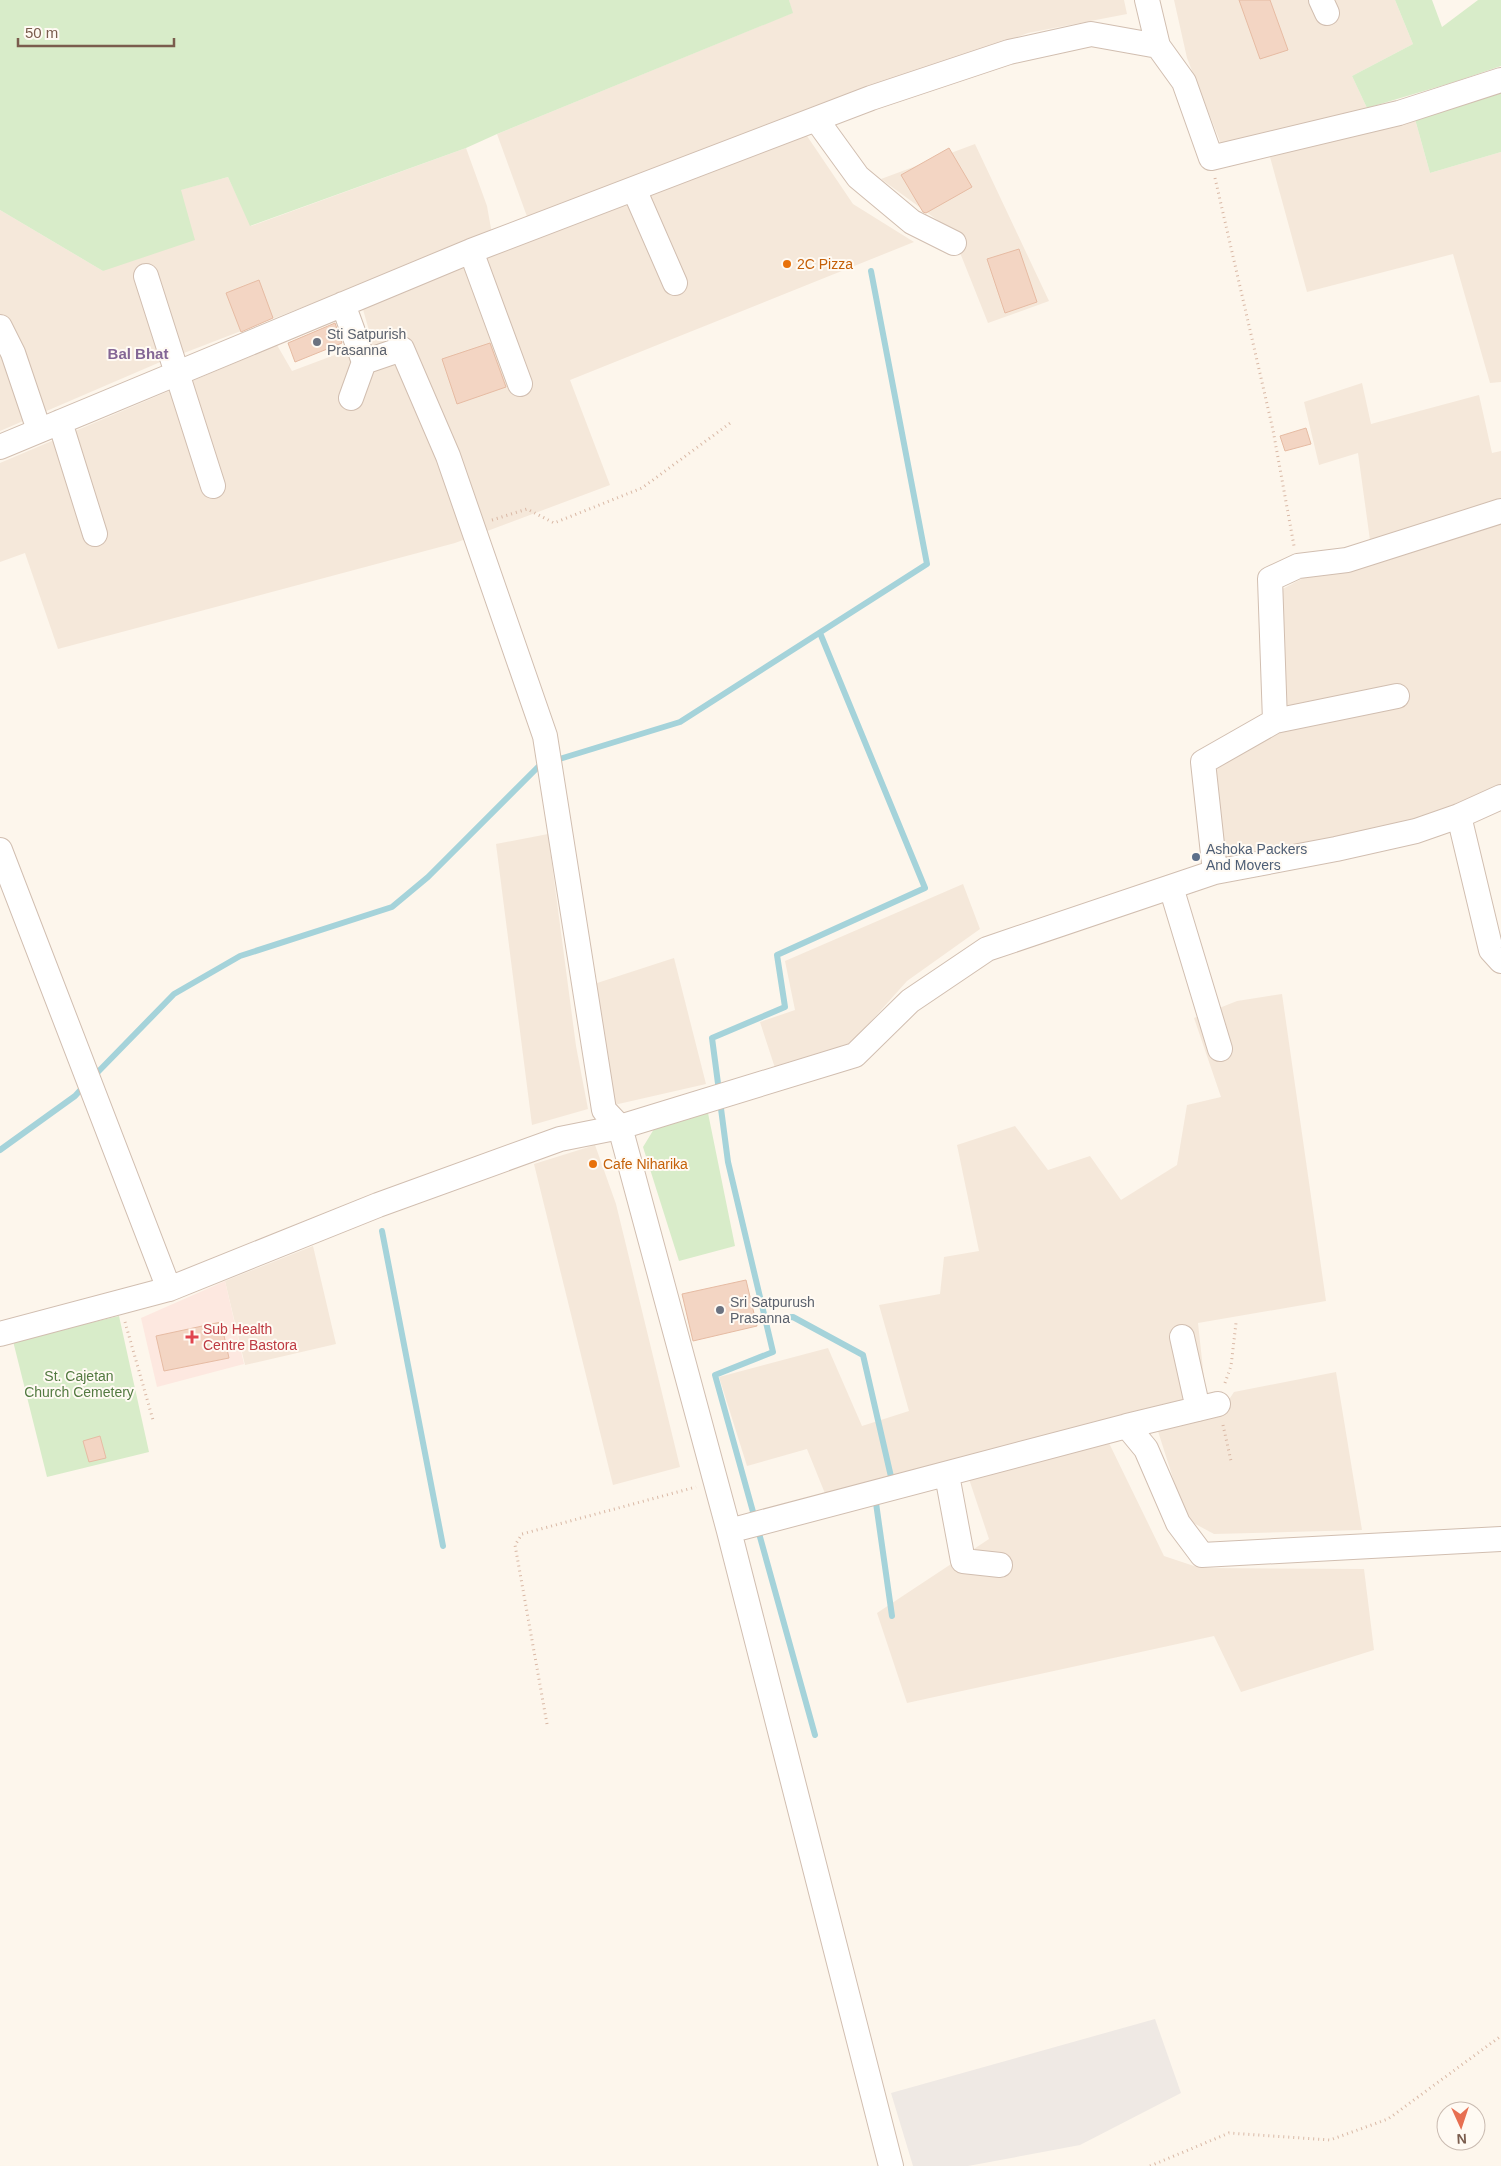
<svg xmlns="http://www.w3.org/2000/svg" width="1501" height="2166" font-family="Arial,sans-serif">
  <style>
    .residential { fill: #f5e8da }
    .commercial { fill: #fde8e0 }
    .industrial { fill: #efe9e4 }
    .green { fill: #d8ecc9 }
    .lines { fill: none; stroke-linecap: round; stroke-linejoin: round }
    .stream { stroke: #a5d3da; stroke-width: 6 }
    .building { fill: #f3d5c3; stroke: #e6bba3 }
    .minor-casing { stroke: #d1beb0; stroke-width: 26 }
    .path { stroke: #d9b8a5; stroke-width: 3; stroke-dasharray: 1 4; stroke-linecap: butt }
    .minor { stroke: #fff; stroke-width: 24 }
    .food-dot { fill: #e8710a; stroke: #fffaf3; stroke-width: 2 }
    .worship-dot { fill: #6b7280; stroke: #fffaf3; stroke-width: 2 }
    .service-dot { fill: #5c6f8a; stroke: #fffaf3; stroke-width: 2 }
    .health-dot { fill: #e0444e; stroke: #fffaf3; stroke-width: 2 }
    .labels { text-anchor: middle; stroke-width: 4; stroke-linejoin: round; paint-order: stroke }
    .food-label { font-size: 14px; fill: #c56008; stroke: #fffaf3; text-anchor: start }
    .worship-label { font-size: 14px; fill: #5b616d; stroke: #fffaf3; text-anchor: start }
    .service-label { font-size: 14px; fill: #4e5e75; stroke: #fffaf3; text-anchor: start }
    .health-label { font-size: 14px; fill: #be3a42; stroke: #fffaf3; text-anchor: start }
    .park-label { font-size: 14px; fill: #537a41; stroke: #fffaf3 }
    .neighbourhood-label { font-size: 15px; font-weight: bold; fill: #846695; stroke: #fffaf3 }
  </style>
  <rect width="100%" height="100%" fill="#fdf6ec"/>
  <path class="residential" d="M789,0H1124L1127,14L1028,33L529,222L497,134L792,13Z
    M1174,0H1312L1327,26L1337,19L1329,0H1395L1413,44L1352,76L1367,108L1221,144L1187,58Z
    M1415,119L1430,173L1501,152V382L1490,383L1453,254L1307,292L1270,157Z
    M805,133L853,204L914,242L570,380L610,485L455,543L58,649L25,553L0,562V463L277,345L292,371L372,341L362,306Z
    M975,144L1049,301L988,323L951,230L881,179Z
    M466,148L487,206L492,234L158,363L0,431V210L103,271L180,190L228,177L251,226Z
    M1362,383L1371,424L1479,395L1492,453L1501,451V788L1434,819L1223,860L1215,768L1282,730L1277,592L1307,576L1373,562L1358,453L1319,465L1304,402Z
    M548,834L576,1046L588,1109L532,1125L496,844Z
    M963,884L980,929L907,981L848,1047L775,1068L760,1022L795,1010L785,961Z
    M674,958L706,1084L614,1105L594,984Z
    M1282,994L1326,1301L1198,1323L1206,1397L826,1496L807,1449L747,1466L719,1377L828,1348L862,1426L909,1411L879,1305L940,1294L944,1257L979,1251L957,1145L1015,1126L1048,1170L1090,1156L1121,1200L1177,1165L1187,1105L1221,1097L1194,1018L1237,1001Z
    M595,1145L616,1204L680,1467L613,1485L534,1164Z
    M313,1246L336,1344L245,1365L225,1281Z
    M1336,1372L1362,1530L1214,1534L1186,1519L1156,1425L1226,1404L1234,1392Z
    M1108,1441L1164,1556L1200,1568L1364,1569L1374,1650L1241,1692L1214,1636L907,1703L877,1613L989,1539L969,1479Z"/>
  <path class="commercial" d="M225,1281L244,1364L157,1387L141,1318Z"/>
  <path class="industrial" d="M1155,2019L1181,2093L1080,2145L968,2166H913L891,2093Z"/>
  <path class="green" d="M0,0H789L793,13L497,134L466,148L250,226L228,177L181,190L195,240L103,271L0,210Z
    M1395,0H1432L1442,27L1478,0H1501V66L1454,82L1367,108L1352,76L1413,44Z
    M1501,92V152L1430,173L1415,119Z
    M708,1113L735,1246L679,1261L643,1147L654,1129Z
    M119,1316L149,1452L47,1477L13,1341Z"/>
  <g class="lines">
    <path class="stream" d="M553,761L680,722L927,564L871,271
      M94,1076L174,994L240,956L392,907L428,877L540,765L544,764
      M719,1091L712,1038L785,1007L777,955L925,888L820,633
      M720,1101L728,1162L773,1352L715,1375L815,1735
      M0,1150L75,1096L85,1085
      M382,1231L443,1546
      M765,1319L793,1317L863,1355L892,1481H891
      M875,1496L892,1616"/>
  </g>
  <path class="building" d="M1239,0H1270L1288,50L1260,59Z
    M949,148L972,187L926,213L923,212L901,175Z
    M1019,249L1037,302L1005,313L987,259Z
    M259,280L273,318L241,332L226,293Z
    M335,323L342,343L295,362L288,343Z
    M490,343L506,387L457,404L442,359Z
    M1306,428L1311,444L1285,451L1280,436Z
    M746,1280L757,1326L693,1341L682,1294Z
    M221,1322L229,1358L164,1371L156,1336Z
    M100,1436L106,1458L89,1462L83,1441Z"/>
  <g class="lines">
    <defs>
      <path id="minor" d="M1147,0L1158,46
        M1321,0L1327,13
        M816,119L858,177L912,222L954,243
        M634,189L675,283
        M471,251L520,384
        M146,276L213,486
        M343,304L364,362L402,349L448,456L545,736L604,1110L620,1127L729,1531L891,2166
        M0,327L13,353L39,430
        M351,398L364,362
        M60,422L95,534
        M0,447L471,251L871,98L1009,52L1091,34L1158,46L1184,82L1211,158L1399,113L1501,80
        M1275,721L1397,696
        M1459,816L1491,950L1501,961
        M0,850L169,1289
        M1215,872L1203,762L1275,721L1270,579L1298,566L1347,560L1501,511
        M1171,887L1220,1049
        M0,1334L169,1289L378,1205L560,1139L620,1127L855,1055L910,1001L987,949L1215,872L1336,849L1416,831L1459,816L1501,797
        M1182,1337L1198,1409
        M1127,1426L1218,1404
        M947,1475L963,1561L1000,1565
        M729,1531L1127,1426L1146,1449L1178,1523L1202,1555L1501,1539"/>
    </defs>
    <use href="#minor" class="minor-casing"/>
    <path class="path" d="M1215,178L1273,430L1294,546
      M492,520L527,509L554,523L642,488L733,421
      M125,1322L153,1420
      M1225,1383L1231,1366L1236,1323
      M1223,1425L1231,1461
      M547,1724L515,1545L522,1534L696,1487
      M1150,2166L1229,2133L1330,2140L1388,2119L1501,2036"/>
    <use href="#minor" class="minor"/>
  </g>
  <g class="food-dot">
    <circle cx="787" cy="264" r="5"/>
    <circle cx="593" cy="1164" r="5"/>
  </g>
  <g class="worship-dot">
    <circle cx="317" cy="342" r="5"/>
    <circle cx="720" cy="1310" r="5"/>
  </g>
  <circle class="service-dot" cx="1196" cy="857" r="5"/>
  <path class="health-dot" d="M189.5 1329.5h5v5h5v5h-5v5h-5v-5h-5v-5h5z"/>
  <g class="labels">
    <g class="food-label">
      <text x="797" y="269">2C Pizza</text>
      <text x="603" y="1169">Cafe Niharika</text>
    </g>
    <g class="worship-label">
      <text x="327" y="339">Sti Satpurish<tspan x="327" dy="16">Prasanna</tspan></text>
      <text x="730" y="1307">Sri Satpurush<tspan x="730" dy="16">Prasanna</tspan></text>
    </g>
    <g class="service-label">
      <text x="1206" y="854">Ashoka Packers<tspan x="1206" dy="16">And Movers</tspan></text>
    </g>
    <g class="health-label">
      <text x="203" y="1334">Sub Health<tspan x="203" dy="16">Centre Bastora</tspan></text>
    </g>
    <g class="park-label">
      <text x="79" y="1381">St. Cajetan<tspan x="79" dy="16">Church Cemetery</tspan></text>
    </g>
    <g class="neighbourhood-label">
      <text x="138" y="359">Bal Bhat</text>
    </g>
  </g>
  <g transform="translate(1461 2126) rotate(177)"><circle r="24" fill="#fffaf3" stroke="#cabbb1"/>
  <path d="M0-4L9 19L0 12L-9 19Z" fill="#e76f51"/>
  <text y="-8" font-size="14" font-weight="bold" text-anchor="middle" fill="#7a5c4d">N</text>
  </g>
  <path d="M18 38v8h156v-8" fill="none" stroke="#7a5c4d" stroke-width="2.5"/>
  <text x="25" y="38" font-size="15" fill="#7a5c4d" stroke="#fffaf3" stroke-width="4" paint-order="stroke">50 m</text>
</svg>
